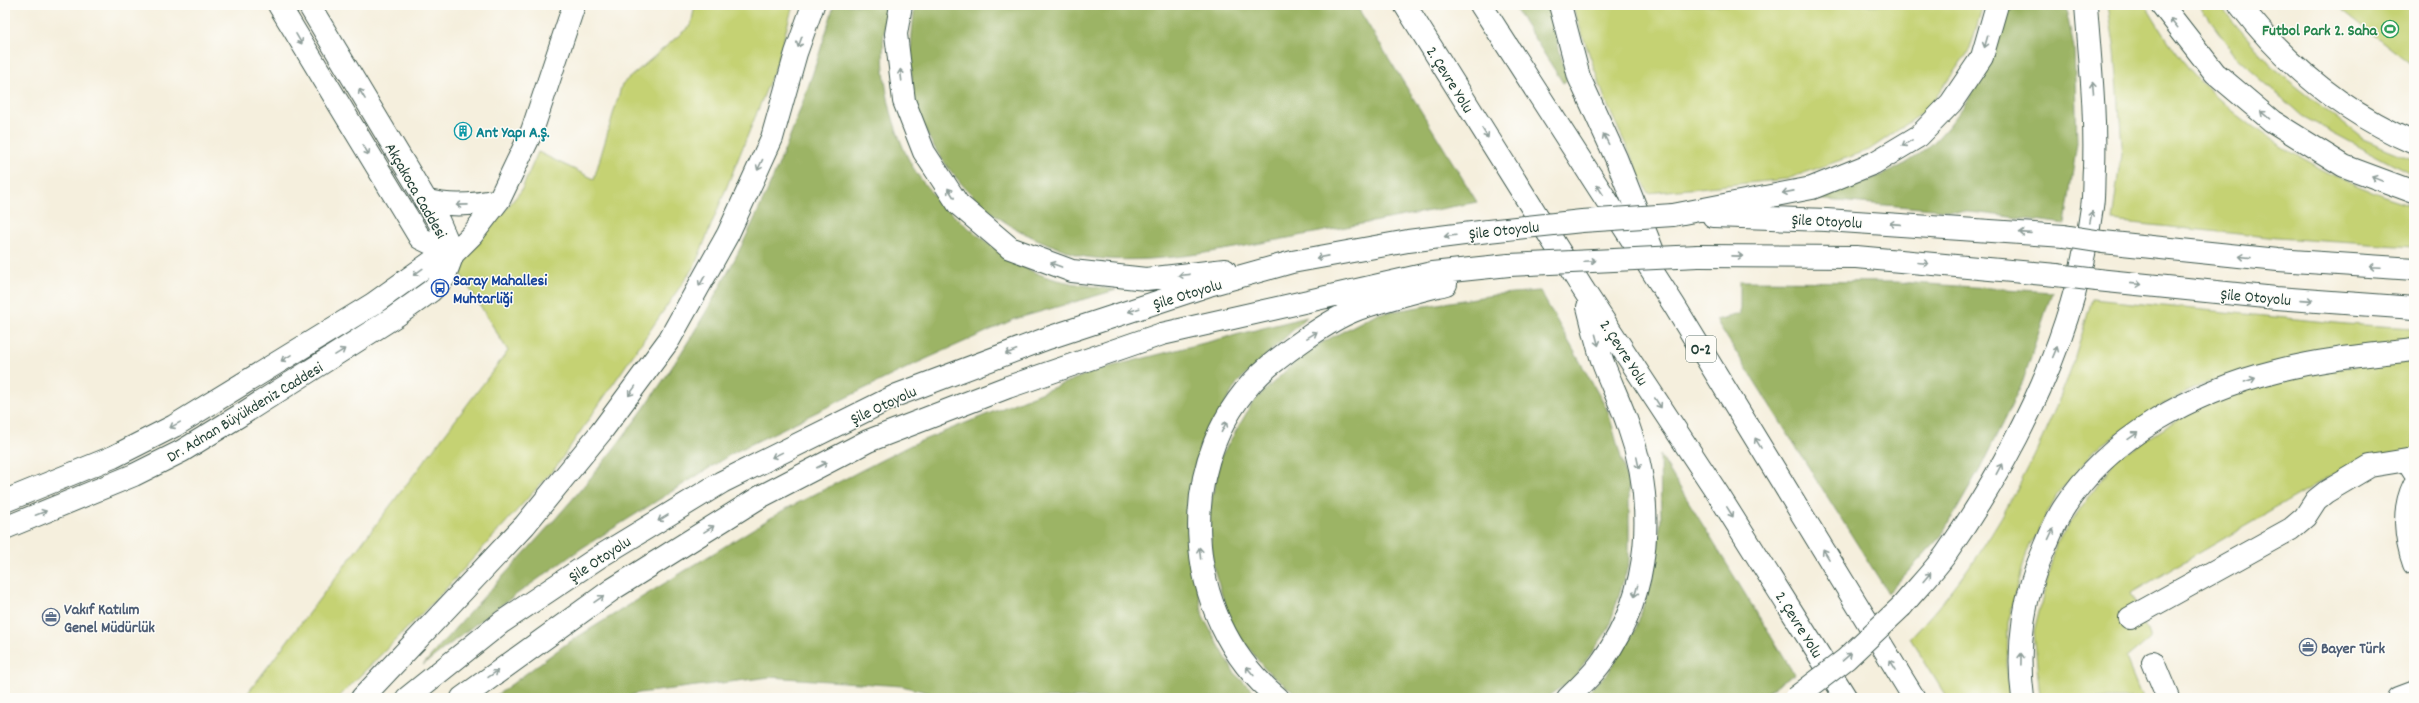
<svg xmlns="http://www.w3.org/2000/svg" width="2419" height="703" font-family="Dekko,sans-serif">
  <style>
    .green { fill: #c5d273; stroke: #728854 }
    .forest { fill: #9cb465; stroke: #5e784c }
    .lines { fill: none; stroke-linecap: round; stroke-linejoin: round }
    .minor-casing { stroke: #3f584d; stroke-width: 24 }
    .highway-casing { stroke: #3f584d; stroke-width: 24 }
    .minor { stroke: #fff; stroke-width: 22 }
    .highway { stroke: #fff; stroke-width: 22 }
    .highway-bridge-casing { stroke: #3f584d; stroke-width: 24; stroke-linecap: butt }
    .highway-bridge { stroke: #fff; stroke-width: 22 }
    .oneway { stroke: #8f9e9a }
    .labels { text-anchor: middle; stroke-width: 3; stroke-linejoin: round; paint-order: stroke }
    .shield { fill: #fdfcf7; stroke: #62766e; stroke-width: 1 }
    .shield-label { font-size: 15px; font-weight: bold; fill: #1f3d34 }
    .leisure-label { font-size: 16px; font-weight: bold; fill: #27864d; stroke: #fdfcf7; text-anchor: end }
    .street-label { font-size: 16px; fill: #1f3d34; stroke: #fdfcf7 }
    .culture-label { font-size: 16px; font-weight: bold; fill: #0d838f; stroke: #fdfcf7; text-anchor: start }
    .transit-label { font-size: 16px; font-weight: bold; fill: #164399; stroke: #fdfcf7; text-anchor: start }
    .service-label { font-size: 16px; font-weight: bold; fill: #4e5e75; stroke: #fdfcf7; text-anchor: start }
  </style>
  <rect width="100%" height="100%" fill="#fdfcf7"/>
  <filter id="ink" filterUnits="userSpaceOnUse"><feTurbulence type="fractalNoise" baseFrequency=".025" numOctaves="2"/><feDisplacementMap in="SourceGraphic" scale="8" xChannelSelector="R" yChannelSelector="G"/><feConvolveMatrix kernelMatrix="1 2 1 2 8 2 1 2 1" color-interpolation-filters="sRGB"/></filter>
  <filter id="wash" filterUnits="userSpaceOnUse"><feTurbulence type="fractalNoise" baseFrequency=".012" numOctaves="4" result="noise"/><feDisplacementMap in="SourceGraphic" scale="16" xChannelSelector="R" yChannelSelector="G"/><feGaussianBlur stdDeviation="0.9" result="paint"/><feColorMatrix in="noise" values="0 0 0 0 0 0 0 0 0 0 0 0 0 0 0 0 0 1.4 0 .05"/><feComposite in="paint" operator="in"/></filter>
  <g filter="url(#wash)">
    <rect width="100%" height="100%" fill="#f5efdd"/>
    <path class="green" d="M695,5H793L777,63L695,265L556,467L442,593L338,698H244L508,351L457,268L521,191L538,152L594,179L622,84L691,25Z
      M1572,5H1983L1970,49L1927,110L1869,150L1787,179L1648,193L1606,102Z
      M2108,5H2146C2163,34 2183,65 2207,88C2258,138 2345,189 2414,206V247L2278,238L2112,221L2122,146L2115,51Z
      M2199,5H2219L2273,68L2363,139L2414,160V176L2302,116L2237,58Z
      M2336,5H2414V67L2407,61Z
      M2092,299L2346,324L2414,328V340L2206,383L2159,406L2096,449L2057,495L2027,551L2008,623L2007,671L2010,698H1947L1910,638C1982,564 2029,476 2067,380C2077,354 2084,326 2092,299Z
      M2414,360V450L2369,460L2341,470L2131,593L2150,639L2126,659L2142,698H2040L2034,632L2056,544L2116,459L2193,410L2274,380L2341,368Z"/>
    <path class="forest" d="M834,5H889C876,53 886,112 907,156C922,189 958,221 987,242C1005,256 1025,270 1047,277C1069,284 1093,286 1116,290L1015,319L917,363L733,453L582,548L490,613L423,665C478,600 539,541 592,476C708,335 784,180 834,5Z
      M915,5H1356L1477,202C1414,214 1351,226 1288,238C1222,250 1154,266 1086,257C1078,256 1070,252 1062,249C1019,234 988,215 959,181C909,123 906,77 915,5Z
      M1513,5H1548L1567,80L1563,83Z
      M2008,5H2065L2074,48L2077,143L2065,224L1980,213L1814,199C1848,186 1888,177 1917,156C1961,125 1997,56 2008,5Z
      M1740,281L1896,282L2052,292L2023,381L1980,469L1943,534L1888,593L1716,320L1740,314Z
      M1540,291L1608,411L1629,486V563L1608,630L1572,680L1545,698H1300L1264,668L1232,627L1213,566L1209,513L1220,458L1253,402L1306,351L1376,314L1500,294Z
      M1307,317L1237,383L1199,449L1187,524L1203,617L1235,674L1261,698H950L902,686L770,677L639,693L622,698H493L566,644L782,511L911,445L1097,370Z
      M1660,455L1794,674L1758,698H1581L1608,673L1637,626L1654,571L1661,520Z"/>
  </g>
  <g filter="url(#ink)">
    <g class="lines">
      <defs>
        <path id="minor" d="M279,5L420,238L453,254
          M309,5L439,222L453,254
          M2240,5C2286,65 2345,113 2414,143
          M425,200C449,207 474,205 499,200
          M2414,485C2402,509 2405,539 2414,564
          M5,501L113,457L174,426L373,304L433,261L453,254L472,235L499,200L532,131L574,5
          M5,528L134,475L182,451L239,416L396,316L431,291L444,278L453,254
          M2130,618L2291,529L2305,517L2316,500L2326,492L2370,466L2407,460L2414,471
          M2153,662L2168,698
          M2398,698L2414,692"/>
        <path id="highway" d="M901,5L896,34L904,101L924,152L958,204L1010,248L1072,271L1146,279L1225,270
          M1405,5L1583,289L1718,494L1846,698
          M1481,5L1674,305L1914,698
          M1560,5L1579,77L1616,158L1656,259
          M2162,5L2215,73L2272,121L2344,166L2414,192
          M1673,215L1812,188L1874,163L1919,136L1951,103L1982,57L1997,5
          M1713,216L1826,220L2064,236
          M2103,242L2278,260L2414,269
          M1698,256L1856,257L2056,275
          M2097,280L2276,298L2414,308
          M1902,606C1916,589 1933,572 1946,554C2018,450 2076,334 2092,207C2094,195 2093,181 2094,168C2096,113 2090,60 2086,5
          M362,698L525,525L601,432L669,340L728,234L772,138L796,53L813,5
          M407,698L502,622L599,557L722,482L897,395L1048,338L1209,285L1292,262L1408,241L1488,231
          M462,698L613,589L760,497L868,441L1008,387L1162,334L1432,273L1509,265
          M1278,698C1179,618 1170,451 1269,366C1290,349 1328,321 1353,311C1382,300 1415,292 1446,284
          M1568,698C1580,686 1594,674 1603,660C1652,591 1656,503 1628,425C1621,404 1611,384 1603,363C1597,345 1593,326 1588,307
          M2023,698C2016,646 2024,592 2046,545C2051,533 2056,520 2063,509C2109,436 2195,391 2276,371C2321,359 2368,355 2414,350"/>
      </defs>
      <use href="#minor" class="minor-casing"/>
      <use href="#highway" class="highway-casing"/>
      <use href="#minor" class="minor"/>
      <use href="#highway" class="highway"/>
      <defs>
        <path id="highway-bridge" d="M1488,231L1582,221L1673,215
          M2064,236L2103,242
          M1509,265L1698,256
          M2056,275L2097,280
          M1795,698L1846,659L1902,606"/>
      </defs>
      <use href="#highway-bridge" class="highway-bridge-casing"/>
      <use href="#highway-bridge" class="highway-bridge"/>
    </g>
    <defs><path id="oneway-shaft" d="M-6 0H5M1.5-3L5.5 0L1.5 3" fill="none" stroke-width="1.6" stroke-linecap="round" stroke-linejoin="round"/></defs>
    <g class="oneway">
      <use href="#oneway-shaft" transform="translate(2174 23) rotate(-129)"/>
      <use href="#oneway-shaft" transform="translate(299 39) rotate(60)"/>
      <use href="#oneway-shaft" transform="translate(800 42) rotate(110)"/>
      <use href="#oneway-shaft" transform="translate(1986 42) rotate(106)"/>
      <use href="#oneway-shaft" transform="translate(901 75) rotate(-97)"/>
      <use href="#oneway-shaft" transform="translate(2093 88) rotate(-95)"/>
      <use href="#oneway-shaft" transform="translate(362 94) rotate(-121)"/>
      <use href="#oneway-shaft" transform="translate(2265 115) rotate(-140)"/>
      <use href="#oneway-shaft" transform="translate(1485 133) rotate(58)"/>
      <use href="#oneway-shaft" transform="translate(1606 139) rotate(-117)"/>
      <use href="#oneway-shaft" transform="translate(1907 143) rotate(149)"/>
      <use href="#oneway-shaft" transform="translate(366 150) rotate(59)"/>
      <use href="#oneway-shaft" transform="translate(760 165) rotate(115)"/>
      <use href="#oneway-shaft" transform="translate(2377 179) rotate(-158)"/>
      <use href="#oneway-shaft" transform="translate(1600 190) rotate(-123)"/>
      <use href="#oneway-shaft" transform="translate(1788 192) rotate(169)"/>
      <use href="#oneway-shaft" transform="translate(951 193) rotate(-123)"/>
      <use href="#oneway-shaft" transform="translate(462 205) rotate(179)"/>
      <use href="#oneway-shaft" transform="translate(2091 217) rotate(-79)"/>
      <use href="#oneway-shaft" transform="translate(1895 224) rotate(-176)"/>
      <use href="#oneway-shaft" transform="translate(2025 233) rotate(-176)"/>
      <use href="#oneway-shaft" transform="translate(1450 236) rotate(173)"/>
      <use href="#oneway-shaft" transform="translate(1737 256) rotate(1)"/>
      <use href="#oneway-shaft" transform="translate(1322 257) rotate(169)"/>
      <use href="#oneway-shaft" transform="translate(2245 257) rotate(-174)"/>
      <use href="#oneway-shaft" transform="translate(1590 261) rotate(-3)"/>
      <use href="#oneway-shaft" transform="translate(1923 263) rotate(5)"/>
      <use href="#oneway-shaft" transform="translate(1056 265) rotate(-160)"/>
      <use href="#oneway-shaft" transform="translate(2375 267) rotate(-177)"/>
      <use href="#oneway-shaft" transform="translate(418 272) rotate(144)"/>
      <use href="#oneway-shaft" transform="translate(1184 275) rotate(174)"/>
      <use href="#oneway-shaft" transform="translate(702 281) rotate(119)"/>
      <use href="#oneway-shaft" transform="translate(2136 284) rotate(6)"/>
      <use href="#oneway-shaft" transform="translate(2307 300) rotate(4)"/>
      <use href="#oneway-shaft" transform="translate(1134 310) rotate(162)"/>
      <use href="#oneway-shaft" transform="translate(1312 335) rotate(-31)"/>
      <use href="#oneway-shaft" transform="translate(1597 340) rotate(75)"/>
      <use href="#oneway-shaft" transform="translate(340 352) rotate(-32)"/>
      <use href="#oneway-shaft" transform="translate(1011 352) rotate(159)"/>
      <use href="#oneway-shaft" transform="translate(2055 352) rotate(-67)"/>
      <use href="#oneway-shaft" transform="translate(286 358) rotate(148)"/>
      <use href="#oneway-shaft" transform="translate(2250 380) rotate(-19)"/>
      <use href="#oneway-shaft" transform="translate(632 391) rotate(126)"/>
      <use href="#oneway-shaft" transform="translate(1658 403) rotate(57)"/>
      <use href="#oneway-shaft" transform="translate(175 425) rotate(151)"/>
      <use href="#oneway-shaft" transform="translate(1224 427) rotate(-64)"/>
      <use href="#oneway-shaft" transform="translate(2133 436) rotate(-35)"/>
      <use href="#oneway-shaft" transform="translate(1758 443) rotate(-121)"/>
      <use href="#oneway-shaft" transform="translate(777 455) rotate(154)"/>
      <use href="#oneway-shaft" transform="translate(1638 463) rotate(78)"/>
      <use href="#oneway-shaft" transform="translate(822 465) rotate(-27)"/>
      <use href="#oneway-shaft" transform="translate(1999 469) rotate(-62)"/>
      <use href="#oneway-shaft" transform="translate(1730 512) rotate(58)"/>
      <use href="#oneway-shaft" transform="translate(41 513) rotate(-21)"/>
      <use href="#oneway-shaft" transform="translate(663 518) rotate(149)"/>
      <use href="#oneway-shaft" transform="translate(709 529) rotate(-32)"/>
      <use href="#oneway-shaft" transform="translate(2051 534) rotate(-65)"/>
      <use href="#oneway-shaft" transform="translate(1200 553) rotate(-96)"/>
      <use href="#oneway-shaft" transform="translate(1826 554) rotate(-121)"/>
      <use href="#oneway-shaft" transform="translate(1927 577) rotate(-50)"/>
      <use href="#oneway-shaft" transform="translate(1636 591) rotate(106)"/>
      <use href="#oneway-shaft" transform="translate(599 599) rotate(-35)"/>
      <use href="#oneway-shaft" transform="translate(1847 657) rotate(-41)"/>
      <use href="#oneway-shaft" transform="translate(2021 659) rotate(-89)"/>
      <use href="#oneway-shaft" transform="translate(1893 665) rotate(-121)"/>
      <use href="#oneway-shaft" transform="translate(1250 671) rotate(-130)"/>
      <use href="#oneway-shaft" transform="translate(493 674) rotate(-35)"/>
    </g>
  </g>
  <defs>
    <symbol id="stadium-ring" viewBox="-11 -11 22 22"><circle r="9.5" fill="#fdfcf7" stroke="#2e9e5b" stroke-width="1.5"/><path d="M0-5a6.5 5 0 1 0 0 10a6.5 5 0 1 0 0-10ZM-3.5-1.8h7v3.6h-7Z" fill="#2e9e5b"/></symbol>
    <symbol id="building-ring" viewBox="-11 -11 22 22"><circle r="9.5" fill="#fdfcf7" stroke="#0f9aa8" stroke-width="1.5"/><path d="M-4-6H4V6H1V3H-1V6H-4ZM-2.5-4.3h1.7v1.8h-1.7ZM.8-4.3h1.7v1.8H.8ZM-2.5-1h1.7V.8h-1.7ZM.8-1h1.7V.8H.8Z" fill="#0f9aa8"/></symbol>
    <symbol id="bus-ring" viewBox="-11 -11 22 22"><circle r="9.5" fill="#fdfcf7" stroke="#1a4fb4" stroke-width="1.5"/><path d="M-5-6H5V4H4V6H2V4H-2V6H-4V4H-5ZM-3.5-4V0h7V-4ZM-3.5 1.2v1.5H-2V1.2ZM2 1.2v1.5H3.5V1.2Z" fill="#1a4fb4"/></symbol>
    <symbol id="office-ring" viewBox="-11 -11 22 22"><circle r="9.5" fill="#fdfcf7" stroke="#5c6f8a" stroke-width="1.5"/><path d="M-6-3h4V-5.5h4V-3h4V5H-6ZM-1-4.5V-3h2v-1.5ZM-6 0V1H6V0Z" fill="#5c6f8a"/></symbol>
  </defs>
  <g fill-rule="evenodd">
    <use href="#stadium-ring" x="2380" y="19" width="20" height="20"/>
    <use href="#building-ring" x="453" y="121" width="20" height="20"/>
    <use href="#bus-ring" x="430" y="278" width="20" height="20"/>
    <use href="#office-ring" x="41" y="607" width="20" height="20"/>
    <use href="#office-ring" x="2298" y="637" width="20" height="20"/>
  </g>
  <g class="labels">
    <rect class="shield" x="1686" y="336" width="30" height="26" rx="3"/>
    <g class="shield-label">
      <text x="1701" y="354">O-2</text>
    </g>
    <g class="leisure-label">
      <text x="2377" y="35">Futbol Park 2. Saha</text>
    </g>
    <g class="street-label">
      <text transform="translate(1451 79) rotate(58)" y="6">2. Çevre Yolu</text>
      <text transform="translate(417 190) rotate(60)" y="6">Akçakoca Caddesi</text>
      <text transform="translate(1827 220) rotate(3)" y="6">Şile Otoyolu</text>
      <text transform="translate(1504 229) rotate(-6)" y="6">Şile Otoyolu</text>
      <text transform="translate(1187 293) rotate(-17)" y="6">Şile Otoyolu</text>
      <text transform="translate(2256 296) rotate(5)" y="6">Şile Otoyolu</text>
      <text transform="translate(1625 352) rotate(57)" y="6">2. Çevre Yolu</text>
      <text transform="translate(883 404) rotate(-25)" y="6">Şile Otoyolu</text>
      <text transform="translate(244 411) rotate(-31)" y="6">Dr. Adnan Büyükdeniz Caddesi</text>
      <text transform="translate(599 558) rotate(-33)" y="6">Şile Otoyolu</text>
      <text transform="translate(1800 624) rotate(58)" y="6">2. Çevre Yolu</text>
    </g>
    <g class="culture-label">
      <text x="476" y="137">Ant Yapı A.Ş.</text>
    </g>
    <g class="transit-label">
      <text x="453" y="285">Saray Mahallesi<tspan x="453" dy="18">Muhtarliği</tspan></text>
    </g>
    <g class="service-label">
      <text x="64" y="614">Vakıf Katılım<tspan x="64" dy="18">Genel Müdürlük</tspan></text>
      <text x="2321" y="653">Bayer Türk</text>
    </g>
  </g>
  <rect width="2419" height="703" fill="none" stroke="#fdfcf7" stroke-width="20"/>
</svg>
